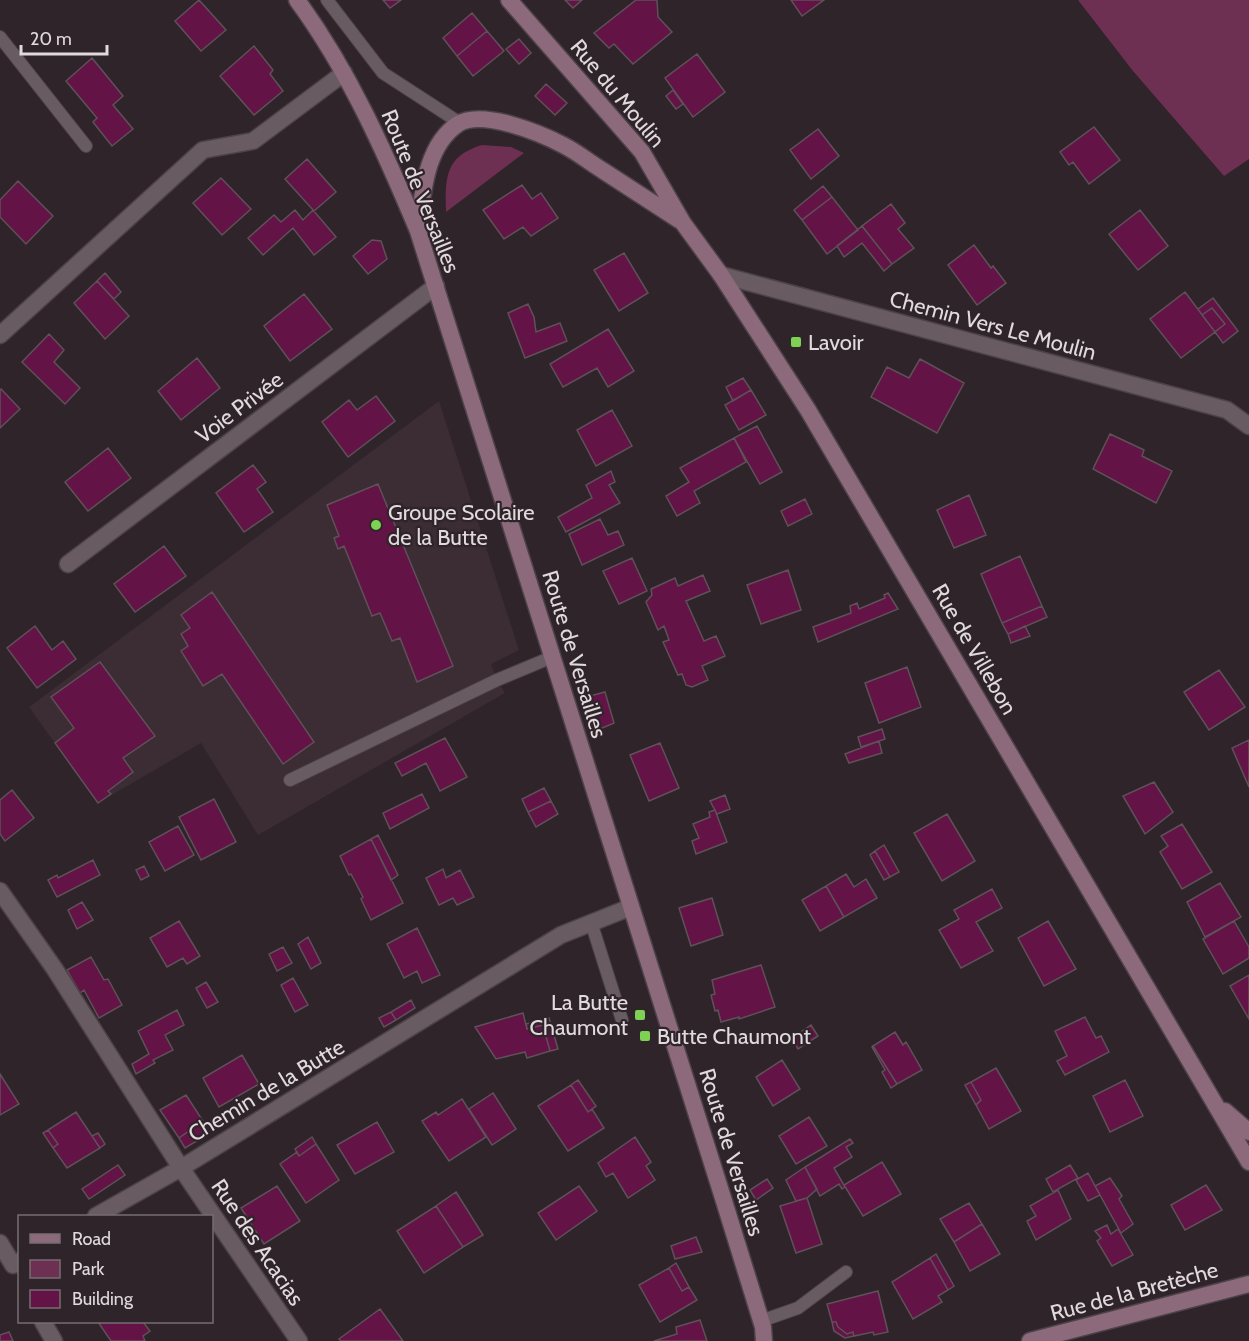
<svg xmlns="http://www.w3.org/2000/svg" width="1249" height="1341" font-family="Cabin,sans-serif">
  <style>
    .built { fill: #3c2c34 }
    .green { fill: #6d3053 }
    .building { fill: #631346; stroke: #5e5158; stroke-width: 1.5 }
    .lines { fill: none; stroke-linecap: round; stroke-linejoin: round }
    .service-casing { stroke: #4c4247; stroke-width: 14 }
    .minor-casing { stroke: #4c4247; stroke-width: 19 }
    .secondary-casing { stroke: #4c4247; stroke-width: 19 }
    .service { stroke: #685c62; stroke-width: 12 }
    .minor { stroke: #685c62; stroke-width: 16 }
    .secondary { stroke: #8d697c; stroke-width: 16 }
    .poi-dot { fill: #7ed153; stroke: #2f242a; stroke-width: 2 }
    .labels { text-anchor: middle; stroke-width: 4.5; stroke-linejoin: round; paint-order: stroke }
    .street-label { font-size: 22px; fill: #e1dadd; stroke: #2f242a }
    .poi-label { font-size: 22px; fill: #e1dadd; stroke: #2f242a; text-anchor: start }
  </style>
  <rect width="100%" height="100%" fill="#2f242a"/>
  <path class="built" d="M439,401L519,650L491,664L497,680L505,693L258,835L201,743L98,803L29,707Z"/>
  <path class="green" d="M1078,0H1249V159L1224,176L1133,71Z
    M482,145L511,147L524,153L446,212C445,178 445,156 482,145Z"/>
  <path class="building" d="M199,0L226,30L201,51L175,21Z
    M383,0H401L390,8Z
    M565,0H582L573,8Z
    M636,0H657L658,17L672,32L633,64L614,44L609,48L594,33Z
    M791,0H824L802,16Z
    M472,13L487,31L457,56L443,38Z
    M487,31L504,51L473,76L457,56Z
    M519,39L531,53L519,64L506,49Z
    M254,46L273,70L270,74L283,91L254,115L220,76Z
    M697,54L725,92L693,117L665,78Z
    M92,58L123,96L113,105L133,129L112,146L93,122L97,118L66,81Z
    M546,84L567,103L555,115L535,96Z
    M673,90L683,104L676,109L666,96Z
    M1094,127L1120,160L1089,184L1073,162L1069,165L1060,152Z
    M818,129L839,156L811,179L790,150Z
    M307,159L336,192L314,211L285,179Z
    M221,178L251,209L222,235L193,203Z
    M18,181L53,216L26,244L0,217V200Z
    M522,185L532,199L541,193L558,218L531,236L523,227L504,239L483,210Z
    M823,186L832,197L802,220L794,210Z
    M832,197L858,230L827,254L802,220Z
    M891,204L905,223L898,229L914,248L892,264L862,226Z
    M295,210L303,220L313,210L336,237L314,255L293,228L263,255L248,238L274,215L281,222Z
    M1140,210L1168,246L1138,270L1109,234Z
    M862,226L892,264L884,271L862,243L844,257L837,246Z
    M372,240L381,241L387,259L368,274L353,256Z
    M974,245L991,268L993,266L1006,283L977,305L948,265Z
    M624,253L648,293L619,311L594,270Z
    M105,273L121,292L114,299L97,281Z
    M97,281L129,316L105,339L74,303Z
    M1185,292L1215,332L1181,358L1150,319Z
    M304,294L332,329L290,361L264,326Z
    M1213,298L1238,331L1223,343L1215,332L1225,324L1212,308L1202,315L1198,309Z
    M528,304L534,317L536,332L560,323L567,341L525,358L508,313Z
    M1212,308L1225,324L1215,332L1202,315Z
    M608,329L634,371L608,387L597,368L563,387L550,364Z
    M49,334L64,350L54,362L80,388L65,404L22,362Z
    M197,358L220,388L181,420L158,391Z
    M920,359L964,383L937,433L871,397L887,367L909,378Z
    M743,378L751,390L733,401L726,387Z
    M1,389L20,409L0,428V390Z
    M751,390L766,415L739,430L725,405Z
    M376,396L395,421L348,457L322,422L349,400L357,410Z
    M612,410L632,446L596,466L577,430Z
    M757,426L782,472L760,484L734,438Z
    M1110,434L1144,450L1142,456L1172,471L1156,503L1093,469Z
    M734,438L746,462L694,491L700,503L677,516L666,496L689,482L680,468Z
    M108,448L131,478L88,511L65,482Z
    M253,465L266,482L257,489L273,512L244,532L216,493Z
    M611,471L615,482L609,485L620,503L566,532L558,517L592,498L586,485Z
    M378,484L453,666L417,682L400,638L392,641L380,613L372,616L344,546L338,549L334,538L339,536L327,505Z
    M969,495L986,535L954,548L937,510Z
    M805,499L812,514L788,526L781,511Z
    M600,519L608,535L618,531L624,545L582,565L569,534Z
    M164,546L186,576L135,612L114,584Z
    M1020,556L1042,606L1002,623L981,574Z
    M632,558L647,591L619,604L603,571Z
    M788,570L801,610L761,624L747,585Z
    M703,575L710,591L686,601L704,641L716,636L725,656L702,666L708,680L692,687L686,685L682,674L678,675L663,642L669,640L664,626L658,630L646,602L652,595L651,589L675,578L678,586Z
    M212,592L314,742L283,764L222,674L203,686L181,651L188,646L181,634L190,628L181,615Z
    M888,593L898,609L818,642L813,627L851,613L850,606L857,603L859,609L885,598L884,595Z
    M1042,606L1047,617L1008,634L1002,623Z
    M35,626L52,650L63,641L76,659L37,688L7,648Z
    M1025,626L1030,636L1011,643L1008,634Z
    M100,662L155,736L123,758L133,772L108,791L111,794L98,803L55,743L74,728L51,697Z
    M907,667L921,707L879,723L865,683Z
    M1219,670L1245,707L1209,730L1184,692Z
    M605,692L614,723L600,729L590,696Z
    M882,729L885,739L861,747L858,737Z
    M445,738L467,777L440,791L426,763L402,776L395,763Z
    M1249,740V787L1232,748Z
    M879,741L882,753L849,763L845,754Z
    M660,743L679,788L649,801L630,755Z
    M1154,782L1173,812L1145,834L1123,796Z
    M544,788L551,801L528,812L522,799Z
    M12,790L34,818L5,841L0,834V800Z
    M422,794L429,808L390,829L383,813Z
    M725,795L730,809L717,814L710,801Z
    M214,799L236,842L201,860L179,817Z
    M551,801L558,814L536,827L528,812Z
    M715,810L727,842L696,854L692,841L699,838L693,824L710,817L709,812Z
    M947,814L975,861L942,881L914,833Z
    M1182,824L1212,872L1182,889L1160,852L1168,846L1161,836Z
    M178,826L194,855L165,871L149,842Z
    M378,835L398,875L391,880L371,839Z
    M371,839L403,903L371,920L361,899L363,897L351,874L349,875L340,856Z
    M884,845L899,872L890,877L875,851Z
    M875,851L890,877L884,880L870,855Z
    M93,860L100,875L57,897L48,880L57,875L58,878Z
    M144,866L149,876L141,880L136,870Z
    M443,869L446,878L460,870L474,897L457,905L453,898L439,905L426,878Z
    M846,874L854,887L866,879L877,898L844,917L826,886Z
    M1220,883L1241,917L1205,937L1187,902Z
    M826,886L844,917L820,931L802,900Z
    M992,889L1002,908L976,922L993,951L961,968L939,930L959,919L954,910Z
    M712,898L723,935L691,946L679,908Z
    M82,902L93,920L77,929L68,910Z
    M179,921L200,956L187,964L183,958L167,967L150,938Z
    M1048,921L1076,969L1044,986L1018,938Z
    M1234,921L1249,947V958L1223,974L1203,939Z
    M417,928L440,975L422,983L417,971L404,978L387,944Z
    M308,937L321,963L311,969L298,944Z
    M283,947L292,963L277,971L269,954Z
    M91,957L104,980L108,979L122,1005L99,1018L84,990L80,993L67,970Z
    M761,965L775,1007L739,1019V1017L721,1022L718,1010L715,1011L711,995L715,994L712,980Z
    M1249,975V1019L1230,986Z
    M293,978L308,1005L295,1012L281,985Z
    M206,982L218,1002L207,1008L196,988Z
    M411,1000L415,1008L396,1020L391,1012Z
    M177,1010L184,1025L165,1035L173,1050L153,1060L155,1063L136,1074L132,1064L149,1054L138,1031Z
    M391,1012L396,1020L384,1027L379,1018Z
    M523,1013L527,1029L543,1025L550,1051L527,1058L525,1052L496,1059L475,1027Z
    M1085,1017L1096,1038L1101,1036L1109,1052L1065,1075L1057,1061L1067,1056L1055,1031Z
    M549,1018L558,1049L550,1051L543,1025L527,1029L526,1024Z
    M811,1025L818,1036L798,1049L792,1038Z
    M895,1032L903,1045L906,1042L922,1070L897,1084L873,1046Z
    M873,1046L897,1084L891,1088L882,1072L885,1070L872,1047Z
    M242,1055L259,1084L219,1107L203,1078Z
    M782,1060L800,1089L773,1106L756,1077Z
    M996,1068L1021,1111L989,1129L976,1105L981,1100L971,1082Z
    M0,1074L19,1104L0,1115Z
    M578,1080L596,1106L588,1112L571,1085Z
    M1125,1080L1143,1116L1110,1132L1093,1096Z
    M971,1082L981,1100L976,1105L965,1085Z
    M571,1085L588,1112L592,1109L604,1128L568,1151L538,1106Z
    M493,1093L516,1129L492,1145L469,1109Z
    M186,1095L203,1121L179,1138L160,1110Z
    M462,1099L486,1137L449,1161L422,1121L436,1112L438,1115Z
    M76,1112L100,1148L67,1168L53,1148L58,1144L48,1130Z
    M809,1117L827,1146L796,1164L779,1136Z
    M377,1122L394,1152L355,1174L337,1145Z
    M199,1124L207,1135L185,1148L179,1138Z
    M48,1130L58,1144L53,1148L43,1133Z
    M98,1133L105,1144L100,1148L92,1136Z
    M312,1137L316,1144L299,1156L295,1149Z
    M635,1137L651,1162L646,1166L655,1180L628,1198L613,1173L606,1177L598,1163Z
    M850,1139L853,1143L846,1147L852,1157L834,1168L845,1187L842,1189L839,1184L820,1196L805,1167Z
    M316,1144L339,1180L306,1203L280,1164L297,1152L299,1156Z
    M882,1162L901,1194L863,1216L844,1185Z
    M118,1165L125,1175L89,1199L82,1189Z
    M1070,1165L1078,1178L1053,1192L1046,1179Z
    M805,1167L817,1189L807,1198L796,1201L786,1180Z
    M1088,1173L1100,1195L1088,1201L1076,1180Z
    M1110,1178L1122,1196L1119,1199L1133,1224L1121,1233L1095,1186Z
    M767,1179L773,1188L756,1200L750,1190Z
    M1206,1185L1222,1210L1185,1230L1171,1205Z
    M277,1186L300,1221L264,1244L241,1208Z
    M579,1186L597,1211L556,1240L538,1213Z
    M1058,1190L1071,1219L1036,1240L1027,1221L1036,1216L1030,1206Z
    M456,1192L483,1235L463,1247L436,1206Z
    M807,1198L822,1244L796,1253L780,1206Z
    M969,1203L982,1224L954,1242L940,1219Z
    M436,1206L463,1247L424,1273L397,1231Z
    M982,1224L1000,1254L970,1271L954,1242Z
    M1107,1225L1111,1234L1118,1229L1133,1255L1112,1266L1097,1241L1101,1238L1095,1231Z
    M696,1237L702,1252L675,1259L671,1246Z
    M936,1254L954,1286L948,1290L930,1258Z
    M930,1258L948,1290L938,1296L942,1302L913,1319L892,1282Z
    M676,1263L689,1287L682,1291L669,1268Z
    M669,1268L682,1291L689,1287L697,1300L660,1322L639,1285Z
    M878,1291L888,1332L874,1335L873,1332L854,1336L853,1332L847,1334L838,1327L836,1322H832L827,1304Z
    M380,1309L403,1341H341L339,1339Z
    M700,1320L707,1341H654L677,1334L676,1327Z
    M98,1322H143L150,1331L143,1336L145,1341H111Z
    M832,1322H836L838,1327L847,1334L853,1332L854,1336L845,1338L834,1331Z
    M9,1332L13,1341H0V1335Z"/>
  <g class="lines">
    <defs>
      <path id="service" d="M327,0L383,73L460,123
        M0,37L86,146
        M290,780L497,680L552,657
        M591,922L622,1020
        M761,1321L798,1308L846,1272"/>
      <path id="minor" d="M721,275L1227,410L1249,426
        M0,335L203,150L253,141L344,73
        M68,564L436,286
        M0,891L54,968L181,1168L299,1341
        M96,1216L181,1168L561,935L631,907
        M0,1243L13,1265L20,1261
        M43,1322L54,1341"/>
      <path id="secondary" d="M297,0C349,71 384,150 418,231L724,1201L763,1327L764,1341
        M509,0L642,152L683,223L721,275L808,410L1249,1162
        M418,229C423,194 425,146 458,124C482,109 540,133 563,145C577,152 589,162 602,170C628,187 654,204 679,220
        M1225,1111L1249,1132
        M1030,1341L1249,1284"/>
    </defs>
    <use href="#service" class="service-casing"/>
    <use href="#minor" class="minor-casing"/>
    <use href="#secondary" class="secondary-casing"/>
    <use href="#service" class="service"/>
    <use href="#minor" class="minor"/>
    <use href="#secondary" class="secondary"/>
  </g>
  <g class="poi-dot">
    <rect x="790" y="336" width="12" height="12" rx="3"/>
    <circle cx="376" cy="525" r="6"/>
    <rect x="634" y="1009" width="12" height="12" rx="3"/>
    <rect x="639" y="1030" width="12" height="12" rx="3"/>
  </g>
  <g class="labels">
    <g class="street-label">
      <text transform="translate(618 93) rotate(50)" y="8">Rue du Moulin</text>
      <text transform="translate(421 191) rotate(68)" y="8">Route de Versailles</text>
      <text transform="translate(993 325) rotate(15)" y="8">Chemin Vers Le Moulin</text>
      <text transform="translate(239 407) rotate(-37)" y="8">Voie Privée</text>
      <text transform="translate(975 649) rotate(60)" y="8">Rue de Villebon</text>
      <text transform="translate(575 654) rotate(73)" y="8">Route de Versailles</text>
      <text transform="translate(266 1090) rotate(-31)" y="8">Chemin de la Butte</text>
      <text transform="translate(732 1152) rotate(73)" y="8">Route de Versailles</text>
      <text transform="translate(258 1242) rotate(56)" y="8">Rue des Acacias</text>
      <text transform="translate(1134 1291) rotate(-15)" y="8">Rue de la Bretèche</text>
    </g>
    <g class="poi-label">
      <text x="808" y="350">Lavoir</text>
      <text x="388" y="520">Groupe Scolaire<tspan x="388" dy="25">de la Butte</tspan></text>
      <text x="628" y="1010" text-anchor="end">La Butte<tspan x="628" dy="25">Chaumont</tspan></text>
      <text x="657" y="1044">Butte Chaumont</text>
    </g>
  </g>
  <rect x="18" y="1215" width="195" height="108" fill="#2f242a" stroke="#766d72" stroke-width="1.5"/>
  <rect x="30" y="1234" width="30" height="9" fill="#8d697c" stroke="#766d72" stroke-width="1.5"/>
  <text x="72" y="1245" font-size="18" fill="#e1dadd">Road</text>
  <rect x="30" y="1260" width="30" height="18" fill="#6d3053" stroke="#766d72" stroke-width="1.5"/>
  <text x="72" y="1275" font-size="18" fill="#e1dadd">Park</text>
  <rect x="30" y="1290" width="30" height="18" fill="#631346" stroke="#766d72" stroke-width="1.5"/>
  <text x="72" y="1305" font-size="18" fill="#e1dadd">Building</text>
  <path d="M21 45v9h86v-9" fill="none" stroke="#e1dadd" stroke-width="3"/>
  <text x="30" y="45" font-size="18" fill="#e1dadd" stroke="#2f242a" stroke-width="4.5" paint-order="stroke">20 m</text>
</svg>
